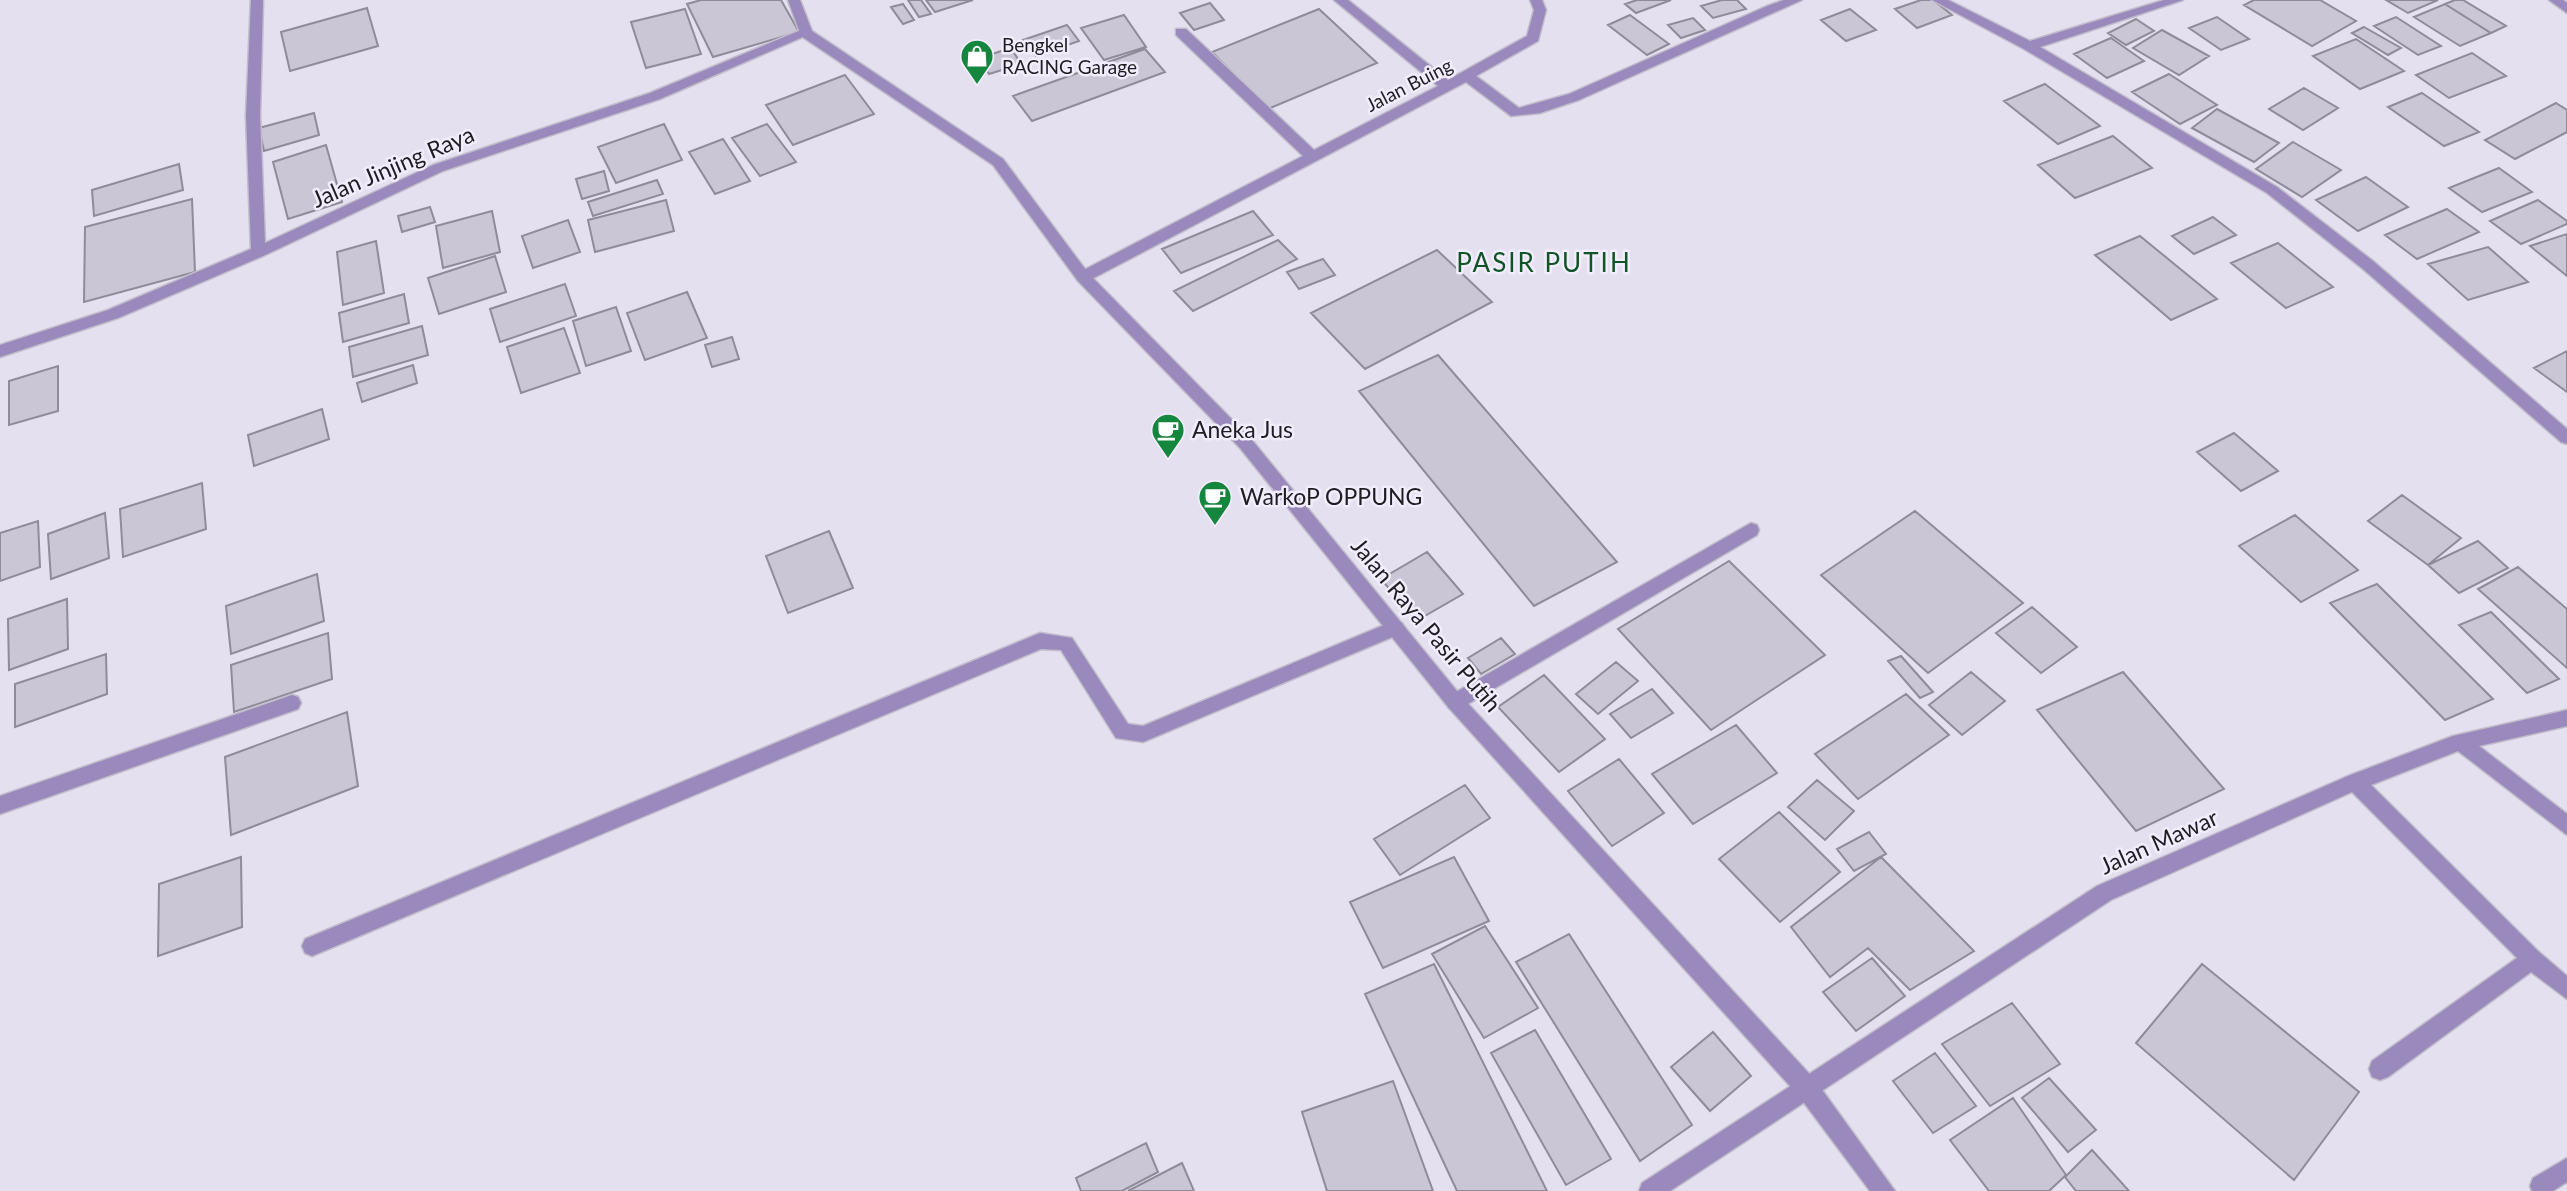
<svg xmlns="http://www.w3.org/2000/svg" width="2567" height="1191" font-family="Lato,sans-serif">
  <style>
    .building { fill: #cac6d5; stroke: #8f8b99; stroke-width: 2 }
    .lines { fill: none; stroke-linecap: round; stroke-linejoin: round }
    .minor-casing { stroke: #c1bdca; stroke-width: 3 }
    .tertiary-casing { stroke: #c1bdca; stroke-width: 3 }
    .minor { fill: #9989bc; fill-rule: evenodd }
    .tertiary { fill: #9989bc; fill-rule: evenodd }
    .labels { text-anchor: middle; stroke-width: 5; stroke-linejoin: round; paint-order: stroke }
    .far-poi-label { font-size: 19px; fill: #1f1d22; stroke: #f2edfd; text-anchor: start }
    .far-street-label { font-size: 19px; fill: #1f1d22; stroke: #f2edfd }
    .street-label { font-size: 23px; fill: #1f1d22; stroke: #f2edfd }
    .poi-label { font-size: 23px; fill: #1f1d22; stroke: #f2edfd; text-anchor: start }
    .quarter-label { font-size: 26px; letter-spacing: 2px; fill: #115527; stroke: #f2edfd }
  </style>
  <rect width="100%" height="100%" fill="#e4e0ef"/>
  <path class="building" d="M701,0H781L799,32L713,57L687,4Z
    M908,0H921L931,14L919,17Z
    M926,0H973L935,12Z
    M1637,0H1671L1636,13L1625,4Z
    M1722,0H1737L1746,9L1713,18L1701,6Z
    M1921,0H1933L1952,15L1917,28L1895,9Z
    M2254,0H2320L2356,21L2312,46L2244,5Z
    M2386,0H2438L2408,13Z
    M2455,0H2463L2506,26L2491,33L2445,4Z
    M1210,3L1224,20L1194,30L1180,13Z
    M903,4L914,20L903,24L891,7Z
    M2445,4L2491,33L2460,46L2414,17Z
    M367,8L378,46L290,71L281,32Z
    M685,9L701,54L646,68L631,22Z
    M1319,9L1377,63L1268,109L1212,52Z
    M1850,9L1876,30L1846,41L1821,20Z
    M1124,15L1146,47L1104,60L1081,28Z
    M1630,15L1669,44L1647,55L1608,25Z
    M2217,17L2249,39L2221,50L2189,28Z
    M2396,17L2441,46L2418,55L2374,26Z
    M1693,18L1705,30L1681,38L1668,25Z
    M2136,19L2154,31L2126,45L2108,33Z
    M1067,25L1079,41L1036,56L1023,40Z
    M2364,27L2401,48L2388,55L2352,33Z
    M2162,30L2209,56L2179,75L2133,48Z
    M2111,38L2144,61L2107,78L2074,54Z
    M2356,39L2404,71L2360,89L2313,56Z
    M1011,48L1021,64L989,74L979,58Z
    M1145,49L1165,72L1032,121L1013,96Z
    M2472,53L2506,76L2449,98L2416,75Z
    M2169,74L2217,105L2180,124L2132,92Z
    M845,75L874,114L793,145L766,105Z
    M2045,84L2100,126L2058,144L2004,101Z
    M2304,88L2338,108L2303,130L2269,109Z
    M2422,93L2479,132L2444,146L2388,107Z
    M2556,103L2567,110V132L2515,159L2485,140Z
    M2217,109L2279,143L2254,162L2192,128Z
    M314,113L319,135L264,151L259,128Z
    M664,124L682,160L616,183L598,147Z
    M767,124L796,162L760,176L732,138Z
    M2113,136L2152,168L2075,198L2038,165Z
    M723,139L750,181L715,194L689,152Z
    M2293,142L2341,170L2302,197L2256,169Z
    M326,145L342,202L288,219L273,162Z
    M179,164L183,190L94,216L92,190Z
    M2499,168L2532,192L2482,212L2449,188Z
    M604,171L609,191L582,199L576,179Z
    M2366,177L2408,207L2358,231L2316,200Z
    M657,180L663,194L593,216L588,202Z
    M192,199L195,272L84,302L85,227Z
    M666,200L674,231L595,252L588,220Z
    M2538,200L2567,221V224L2521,244L2490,221Z
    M430,207L435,222L402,232L398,216Z
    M2447,209L2479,232L2417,259L2385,235Z
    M492,211L500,252L443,268L436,226Z
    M1253,211L1273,235L1181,273L1162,249Z
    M2213,217L2236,235L2194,254L2172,236Z
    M568,220L580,252L533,268L522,236Z
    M2567,234V276L2530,246Z
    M2140,236L2217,299L2171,320L2095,255Z
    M1278,240L1297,259L1193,311L1174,291Z
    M376,241L384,293L343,305L337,252Z
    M2278,243L2333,287L2286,308L2231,263Z
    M2488,247L2528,282L2468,300L2428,264Z
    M1437,250L1492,302L1365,369L1311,313Z
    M495,256L506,292L439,314L428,278Z
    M1323,259L1335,275L1299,289L1287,272Z
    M565,284L576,316L500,342L490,309Z
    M687,292L707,338L645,360L627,313Z
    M404,294L409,323L343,342L339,313Z
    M616,307L631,351L586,366L573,321Z
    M422,326L428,355L353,377L349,347Z
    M564,328L580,373L521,393L507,347Z
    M732,337L739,359L712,367L705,345Z
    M2567,351V392L2534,368Z
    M1438,355L1617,562L1534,606L1359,391Z
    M413,365L417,383L362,402L357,383Z
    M58,366V411L9,425V381Z
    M322,409L329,439L254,466L248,435Z
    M2234,433L2278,471L2241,491L2197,452Z
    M202,483L206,529L123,557L120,509Z
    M2402,495L2461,538L2428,565L2368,521Z
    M1915,511L2023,603L1928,673L1821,575Z
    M105,513L109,558L51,579L48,534Z
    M2295,515L2358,570L2301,602L2239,546Z
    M38,521L40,567L0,581V533Z
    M829,531L853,588L788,613L766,556Z
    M2478,541L2508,568L2459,593L2428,565Z
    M1427,552L1463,594L1416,621L1381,579Z
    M1729,561L1825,655L1711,730L1618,629Z
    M2518,567L2567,609V668L2478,589Z
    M317,574L324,621L231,654L226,606Z
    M2377,584L2493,699L2445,720L2330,603Z
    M67,599L68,649L9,670L8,619Z
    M2032,607L2077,647L2041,673L1996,633Z
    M2491,612L2559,679L2527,693L2459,625Z
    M328,633L332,679L234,712L231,665Z
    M1501,638L1515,654L1481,674L1468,658Z
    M106,654L107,694L15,727V684Z
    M1901,656L1933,692L1920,698L1888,661Z
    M1616,662L1638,681L1598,714L1576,694Z
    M1971,672L2005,701L1962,735L1929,705Z
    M2123,672L2224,789L2136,831L2037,710Z
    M1544,675L1605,739L1559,772L1498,707Z
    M1652,689L1673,713L1631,738L1610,714Z
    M1906,694L1949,735L1858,799L1815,754Z
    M347,712L358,786L231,835L225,757Z
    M1736,725L1777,773L1693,824L1652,774Z
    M1619,759L1664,813L1612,846L1568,791Z
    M1817,780L1854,811L1825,840L1788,807Z
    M1465,785L1490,818L1400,875L1374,839Z
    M1779,812L1840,872L1780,922L1719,859Z
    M1869,832L1886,854L1854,871L1837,849Z
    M241,857L242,927L158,956L159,884Z
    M1454,857L1489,921L1383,968L1350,902Z
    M1881,857L1974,951L1910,990L1868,948L1830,977L1791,927Z
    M1485,926L1538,1008L1484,1038L1432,954Z
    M1569,934L1692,1125L1640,1161L1516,962Z
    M1872,958L1905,996L1856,1031L1823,992Z
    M1434,964L1547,1191H1457L1365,994Z
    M2202,964L2359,1092L2294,1180L2136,1043Z
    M2012,1003L2060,1064L1990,1106L1942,1044Z
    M1535,1030L1611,1159L1566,1185L1491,1053Z
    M1713,1032L1751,1076L1710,1111L1671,1067Z
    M1935,1053L1976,1106L1933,1133L1893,1081Z
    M2049,1078L2096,1130L2068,1152L2022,1098Z
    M1393,1081L1433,1191H1327L1302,1112Z
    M2013,1098L2066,1175L2049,1191H1989L1950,1140Z
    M1146,1143L1158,1172L1122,1191H1081L1076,1178Z
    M2092,1150L2129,1191H2076L2065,1177Z
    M1182,1163L1194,1191H1128Z"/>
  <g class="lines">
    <defs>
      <path id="minor" d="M251,0H263L260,116L265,243L433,165L650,93L801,30H811L812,33L660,99L443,171L263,256L118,318L0,357V345L108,310L251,249L246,116Z
        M1334,0H1348L1448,80L1527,36L1534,10L1530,0H1542L1546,10L1538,41L1476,76L1519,108L1569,94L1767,6L1784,0H1802L1579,100L1540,113L1511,116L1466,82L1088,281H1078V273L1303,156L1176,35V29H1186L1314,150L1438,86Z
        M1932,0H1948L2030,41L2164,0H2183L2040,47L2277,187L2373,261L2567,429V444L2561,442L2363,269L2267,193L2024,49Z
        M2549,0H2563L2567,3V13Z
        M1751,523L1757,525L1759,530L1757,535L1461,708L1455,710L1449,708L1446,702L1449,696Z
        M1396,620L1402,623L1405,628L1402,633L1143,742L1116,738L1061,650L1041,649L312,956L305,953L302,946L305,939L1040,633L1072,638L1128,724L1143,726Z
        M292,695L298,697L301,703L298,709L0,814V796Z
        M2567,710V726L2479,746L2567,814V835L2458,751L2371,785L2539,952L2567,976V999L2531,972L2388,1077L2380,1080L2372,1077L2369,1069L2372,1061L2517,958L2352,792L2111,900L1670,1191H1639L1642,1183L2097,886L2348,776L2453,736Z
        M2567,1158V1182L2553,1191H2532L2530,1186L2533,1178Z"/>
      <path id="tertiary" d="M788,0H800L812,31L1003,159L1088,273L1252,440L1461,696L1815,1080L1895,1191H1870L1799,1096L1449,708L1240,448L1078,281L993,165L801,36Z"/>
    </defs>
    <use href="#minor" class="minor-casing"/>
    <use href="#tertiary" class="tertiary-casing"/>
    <use href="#minor" class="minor"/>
    <use href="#tertiary" class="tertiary"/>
  </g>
  <defs>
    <symbol id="shop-pin" viewBox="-11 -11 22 30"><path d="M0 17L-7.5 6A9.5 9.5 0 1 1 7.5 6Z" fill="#15863d" stroke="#f2edfd"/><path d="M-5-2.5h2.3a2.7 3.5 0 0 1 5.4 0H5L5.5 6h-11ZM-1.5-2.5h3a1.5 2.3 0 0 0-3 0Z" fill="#fff"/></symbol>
    <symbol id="cafe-pin" viewBox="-11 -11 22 30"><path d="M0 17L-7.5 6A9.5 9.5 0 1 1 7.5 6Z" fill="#15863d" stroke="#f2edfd"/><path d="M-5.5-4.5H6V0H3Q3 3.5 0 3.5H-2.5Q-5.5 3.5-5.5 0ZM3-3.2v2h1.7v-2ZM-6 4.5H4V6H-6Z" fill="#fff"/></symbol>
  </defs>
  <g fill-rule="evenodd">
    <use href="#shop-pin" x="958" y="37" width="38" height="52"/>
    <use href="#cafe-pin" x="1149" y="411" width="38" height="52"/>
    <use href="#cafe-pin" x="1196" y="478" width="38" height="52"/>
  </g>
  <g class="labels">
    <g class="far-poi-label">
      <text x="1002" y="52">Bengkel<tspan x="1002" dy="22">RACING Garage</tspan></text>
    </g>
    <g class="far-street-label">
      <text transform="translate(1409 85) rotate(-27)" y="7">Jalan Buing</text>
    </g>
    <g class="street-label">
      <text transform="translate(393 167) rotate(-23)" y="8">Jalan Jinjing Raya</text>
      <text transform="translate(1426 625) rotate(50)" y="8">Jalan Raya Pasir Putih</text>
      <text transform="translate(2159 842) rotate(-24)" y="8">Jalan Mawar</text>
    </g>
    <g class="poi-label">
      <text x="1192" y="438">Aneka Jus</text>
      <text x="1240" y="505">WarkoP OPPUNG</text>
    </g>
    <g class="quarter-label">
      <text x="1544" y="272">PASIR PUTIH</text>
    </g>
  </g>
</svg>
